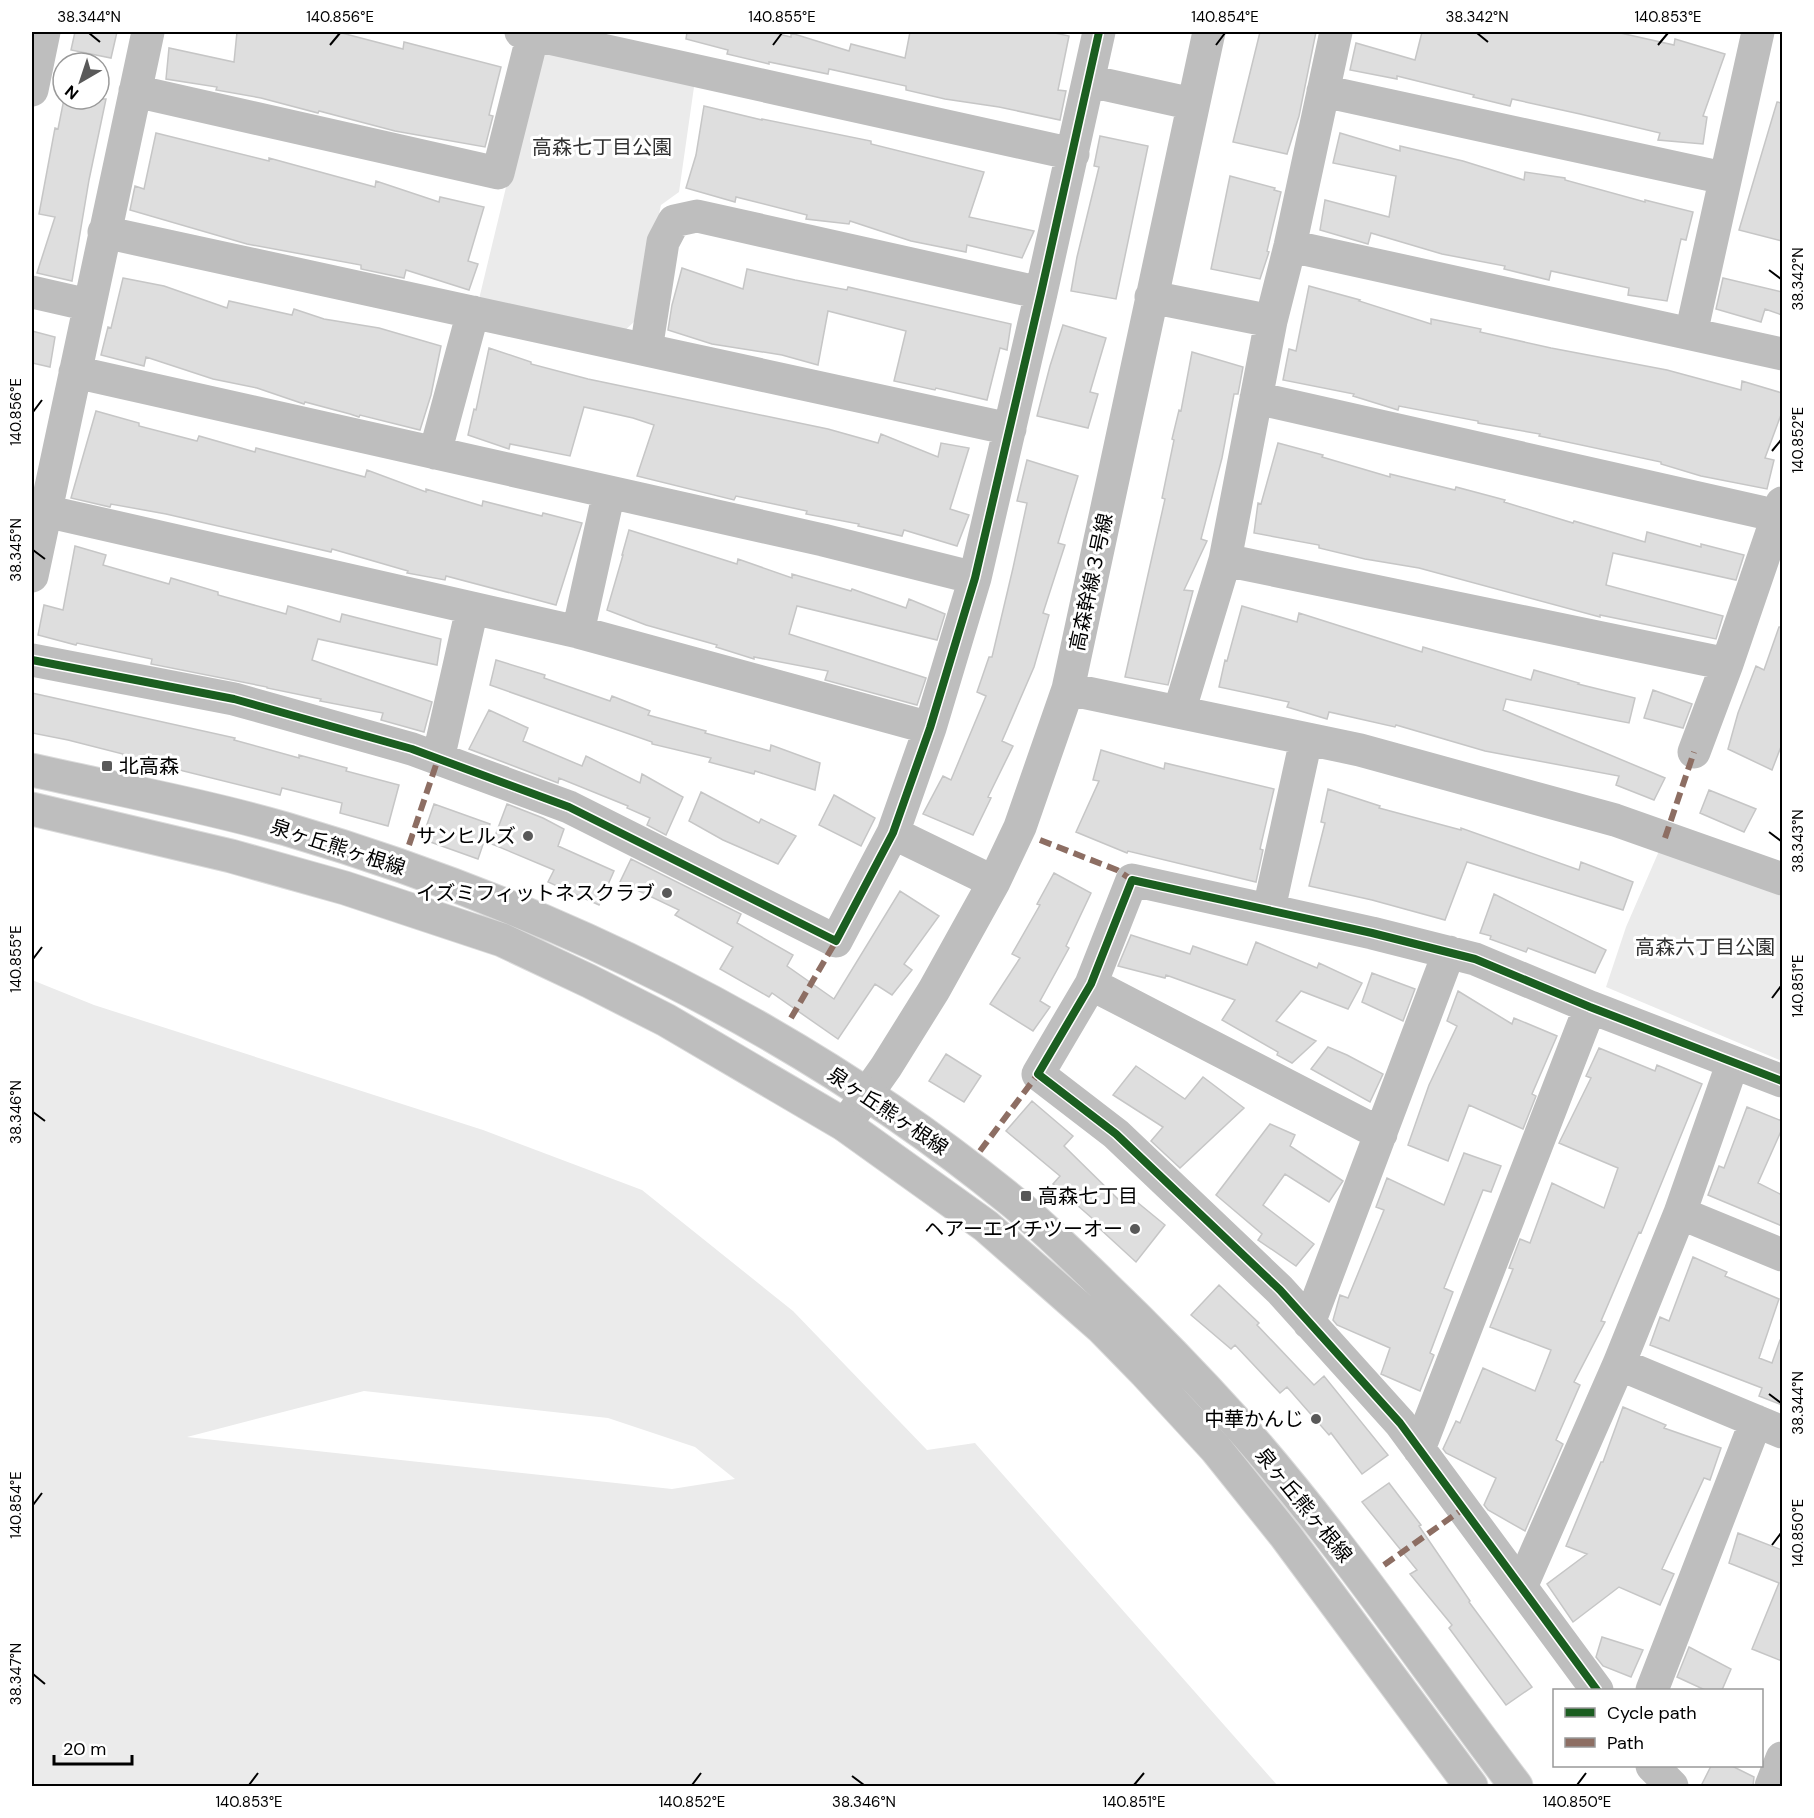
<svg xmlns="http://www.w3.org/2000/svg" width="1814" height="1818" font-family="'DM Sans','Noto Sans JP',sans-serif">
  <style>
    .green { fill: #ebebeb; fill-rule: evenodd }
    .building { fill: #dedede; stroke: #c6c6c6; stroke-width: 1.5 }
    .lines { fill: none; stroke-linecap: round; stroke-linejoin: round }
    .major-casing { stroke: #dbdbdb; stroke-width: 35 }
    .minor { stroke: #bebebe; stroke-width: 33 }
    .major { stroke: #bebebe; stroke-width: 33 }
    .quiet { stroke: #8d6e63; stroke-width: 6; stroke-dasharray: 12 6; stroke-linecap: butt }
    .cycleway-casing { stroke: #fff; stroke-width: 11 }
    .cycleway { stroke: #1b5e20; stroke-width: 8 }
    .ticks { fill: none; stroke: #000; stroke-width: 2 }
    .poi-dot { fill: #595959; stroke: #fff; stroke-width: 2 }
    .labels { text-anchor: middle; stroke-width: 6; stroke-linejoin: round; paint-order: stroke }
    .park-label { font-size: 20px; fill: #313131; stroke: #fff }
    .street-label { font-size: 20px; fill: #000; stroke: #fff }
    .poi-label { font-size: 20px; fill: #000; stroke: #fff; text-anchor: end }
    .neatline { fill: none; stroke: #000; stroke-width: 2 }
    .ticks-label { font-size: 15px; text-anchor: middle; fill: #000 }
  </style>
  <rect width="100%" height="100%" fill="#fff"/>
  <path class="green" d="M553,47L695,80L679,192L661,205L635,321L621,334L479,299L537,59Z
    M1659,851L1782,895V1061L1606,987L1626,927Z
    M32,980L94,1005L483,1130L642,1190L793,1311L927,1450L975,1443L1278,1786H32ZM364,1391L608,1418L695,1447L735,1479L672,1489L187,1437Z"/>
  <path class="building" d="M75,32H117L111,58L71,50Z
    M237,32H338L403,49L404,42L501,67L489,115L493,116L485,147L395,131L319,111L318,113L261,98L216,90L217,87L166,79L169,48L234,62Z
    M687,32H770L791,37V33L849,51L851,44L905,58L910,32H1050L1069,36L1058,90L1066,91L1060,120L999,107L945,99L906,90V86L829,69L828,74L769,62V64L727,54L728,50L686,39Z
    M1260,32H1316L1299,116L1287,154L1233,142Z
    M1422,32H1616L1674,45L1675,39L1725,54L1703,116L1707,117L1703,144L1658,140L1660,133L1580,114L1512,99L1510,106L1473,97L1474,95L1397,76V79L1350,70L1356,43L1415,60Z
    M64,99H106L89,180L72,281L37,273L55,217L39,214L55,128L58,129Z
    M1777,102L1782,103V241L1739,230Z
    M704,106L762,120V119L871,141V144L984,172L969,217L1034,231L1022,258L967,245L966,252L911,241L850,221L849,224L806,219L807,215L736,197L735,202L686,188L696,155Z
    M156,133L269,161V158L375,187L376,181L439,202L440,197L484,207L468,261L478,264L469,290L406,270L404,278L361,269V265L247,244L130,210L135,186L144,189Z
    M1340,133L1400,151V146L1463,161L1524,180L1525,172L1565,178V180L1645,202V200L1693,212L1686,240L1681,239L1667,301L1628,295L1629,288L1551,271L1549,280L1504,269L1505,266L1442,254L1371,233L1368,244L1320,230L1325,200L1389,217L1396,176L1333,163Z
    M1100,136L1148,146L1116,299L1071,291L1077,257L1099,167L1094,166Z
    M1230,176L1275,188L1274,190L1281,192L1267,251L1269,252L1260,279L1211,269Z
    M682,268L743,289L747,269L795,280L847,290L848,287L1011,324L1007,350L1000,348L987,400L936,388L935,390L894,381L906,331L828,311L818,365L782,355L712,344L668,330L672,305Z
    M123,278L164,286L227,308L229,301L292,315L294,309L324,319L379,328L441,346L431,395L420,430L360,415L359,417L350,414L305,402L304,404L257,388L213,379L146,357L144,366L101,355L108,327L111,328Z
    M1723,278L1782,292V315L1765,309L1761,322L1716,309Z
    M1309,286L1360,300L1359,301L1431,324V319L1481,329L1480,332L1551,348L1667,370L1741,390L1742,381L1782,393V412L1765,458L1774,460L1767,489L1701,476L1661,464V462L1539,436L1540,434L1478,423V421L1399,406L1398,410L1353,396L1354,394L1283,380L1289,349L1296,351Z
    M1063,325L1106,338L1090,392L1098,394L1088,428L1037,416L1050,366Z
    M32,331L55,337L50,367L32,363Z
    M489,348L531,362V364L588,379L828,429L878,443L881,434L938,457L941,443L969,448L950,509L969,515L957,546L904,530L902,536L858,526L859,524L806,514L807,511L736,496L734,500L637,476L654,425L633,418L584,407L570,456L510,444L509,449L468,435L474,409L476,410Z
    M1192,352L1243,367L1238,394H1234L1222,458L1201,539L1207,541L1184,590L1193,591L1168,685L1125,677L1165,499L1162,498L1174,440L1172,439L1179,410L1181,411Z
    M96,411L139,423V426L197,441L199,436L255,452L256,448L365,477L367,470L426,492V489L482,506L483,501L542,516L543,513L582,523L556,605L446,576L445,580L407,573L408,571L332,549L331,552L166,514L111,504L110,507L71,498Z
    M1278,443L1323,455L1322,457L1390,477V474L1455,490L1456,487L1505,500L1504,502L1573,523L1574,521L1645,542L1647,532L1701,547V544L1744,555L1736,580L1613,553L1606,585L1723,616L1716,639L1600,615V617L1419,568L1365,559L1319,548V545L1254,533L1258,503L1261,504Z
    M1027,460L1078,476L1058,543L1065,545L1043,613L1049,615L1034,667L1002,741L1013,746L988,797L991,798L973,835L923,814L943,776L951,780L986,696L977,692L989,657H992L1013,568L1027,503L1017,501Z
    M629,530L737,564L738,559L792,578V574L851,591L852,589L906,608L909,599L945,614L937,640L797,606L789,634L926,678L917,705L825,680L828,671L754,657V659L716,647L717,645L646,625L607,610L623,555H622Z
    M75,546L106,555L103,565L169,584L171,578L218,592V595L286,614L288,606L340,622L342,614L441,639L437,665L318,639L312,660L432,702L424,732L381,720L383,713L320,701L321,699L267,688V687L151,664L152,659L77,643L76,645L38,635L44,605L63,610Z
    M1242,606L1297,622L1299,613L1422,652L1423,647L1531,680L1534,670L1579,683L1578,684L1635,698L1629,723L1506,699L1503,710L1665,778L1654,800L1616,785L1619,776L1485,751L1396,725L1395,727L1329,712L1327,719L1287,707L1289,702L1219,687L1225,660L1227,661Z
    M1779,627H1782V744L1772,770L1728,749L1738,713L1756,666L1764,670Z
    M496,660L545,675L544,678L610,701L612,696L650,711L648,715L706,731L705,733L770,751L771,745L820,763L815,790L755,771L754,774L709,762L711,758L652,744V742L490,685Z
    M1653,690L1692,704L1683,728L1644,718Z
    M32,693L235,738L234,740L299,758V755L347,768L346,771L399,785L388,826L340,813L342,803L282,788L280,795L123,756V754L68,740L32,733Z
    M489,710L528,728L523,741L582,766L586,756L640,783L642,774L683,797L666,835L647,825L650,818L627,808L628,806L559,778L558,783L469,749Z
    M1101,750L1164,769L1165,763L1274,789L1260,849L1263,850L1256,882L1128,851L1127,853L1076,832L1099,781L1093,780Z
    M1328,789L1380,806L1379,808L1461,830V828L1579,870L1581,862L1633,882L1623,910L1467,862L1445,920L1372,900L1309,886L1325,823L1321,822Z
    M1709,790L1756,809L1744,832L1700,813Z
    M701,792L759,823L761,819L796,836L778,864L723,840L689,821Z
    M834,795L875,818L861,846L819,825Z
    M434,804L490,824L478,859L422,839Z
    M507,804L543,818L564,829L558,846L614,871L599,905L548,882L554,870L492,844Z
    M631,859L741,914L737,923L793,955L787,966L834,999L900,891L939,916L904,964L912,970L892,995L875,984L838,1039L772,993L769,997L720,969L733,947L675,915L679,910L620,882Z
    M1054,873L1091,893L1066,946L1069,948L1040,1001L1050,1007L1033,1031L990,1004L1020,958L1012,954L1040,905L1037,904Z
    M1494,894L1606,950L1595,973L1528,948L1526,952L1490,939L1491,936L1480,933Z
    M1131,935L1190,954L1193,946L1247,965L1256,942L1317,968L1319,963L1362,983L1348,1009L1301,991L1276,1021L1316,1041L1292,1063L1277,1055L1278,1052L1222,1020L1235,1000L1166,975L1165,978L1118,966Z
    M1372,973L1415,989L1403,1021L1362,1002Z
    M1458,991L1512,1024L1514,1018L1557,1036L1532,1094L1536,1096L1523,1129L1469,1105L1448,1161L1408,1145L1429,1085L1457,1026L1447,1021Z
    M1328,1047L1347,1055L1383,1074L1370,1102L1311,1069Z
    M1599,1048L1655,1071L1657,1065L1702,1084L1641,1233L1639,1232L1601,1321L1605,1322L1574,1382L1580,1385L1556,1440L1563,1444L1525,1531L1488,1510L1484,1505L1496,1478L1446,1453L1443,1449L1456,1421L1460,1423L1483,1368L1535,1391L1551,1350L1490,1327L1513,1269L1509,1268L1520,1239L1530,1243L1552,1183L1604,1208L1618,1168L1559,1143L1591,1078L1586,1076Z
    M946,1054L981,1076L964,1102L929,1081Z
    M1136,1066L1185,1099L1203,1077L1244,1108L1180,1168L1151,1141L1163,1127L1113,1095Z
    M1032,1101L1073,1136L1064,1146L1120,1201L1126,1193L1165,1225L1136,1262L1099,1228L1101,1226L1053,1184L1060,1176L1006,1131Z
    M1747,1107L1782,1121V1129L1758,1183L1782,1195V1226L1708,1195L1719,1166L1724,1168Z
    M1270,1124L1295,1135L1290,1146L1343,1181L1329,1202L1285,1174L1263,1205L1314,1244L1296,1266L1258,1240L1262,1234L1216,1195Z
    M1464,1153L1501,1166L1491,1192L1483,1190L1444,1288L1453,1292L1430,1353L1434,1355L1420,1391L1381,1374L1390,1348L1337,1325L1333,1320L1340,1295L1348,1298L1384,1210L1376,1207L1387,1178L1444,1205Z
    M1693,1257L1727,1272L1725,1276L1779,1299L1759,1358L1772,1363L1780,1340H1782V1405L1759,1396L1762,1388L1650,1345L1660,1317L1669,1321Z
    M1219,1285L1259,1323L1257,1325L1314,1385L1324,1376L1388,1455L1362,1474L1331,1433L1329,1435L1287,1387L1280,1393L1235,1345L1231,1349L1191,1315Z
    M1623,1407L1666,1425L1664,1428L1721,1448L1710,1480L1704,1478L1662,1569L1674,1574L1660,1605L1619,1587L1573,1622L1547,1584L1587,1554L1566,1546L1601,1462H1603Z
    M1389,1483L1421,1525L1419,1526L1470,1601L1469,1602L1532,1687L1506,1705L1449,1628L1452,1625L1410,1574L1417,1570L1362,1502Z
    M1738,1533L1782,1550V1661L1752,1649L1779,1583L1729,1563Z
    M1602,1637L1643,1650L1631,1677L1603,1666L1596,1657Z
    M1689,1647L1731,1669L1722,1690H1705L1677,1677Z
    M1711,1766H1732L1754,1777L1753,1786H1701Z"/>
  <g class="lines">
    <defs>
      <path id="major" d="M32,770C116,789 202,805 286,829C548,906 800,1028 1012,1201C1043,1226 1072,1255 1101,1283C1148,1328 1194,1375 1238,1424C1339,1538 1424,1665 1516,1786
        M32,809L231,856L345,888L502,940L589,981L666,1020L845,1125L986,1226L1101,1327L1145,1372L1216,1449L1285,1535L1471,1786"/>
    </defs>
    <use href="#major" class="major-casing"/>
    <path class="minor" d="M521,32L1073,154
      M1336,32L1290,246L1271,321L1225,560L1727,664L1782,503
      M1089,81L1193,104
      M32,90L44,32
      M135,91L498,173L533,34
      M1323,91L1724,178
      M104,232L1010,429
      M1290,246L1782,354
      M32,292L89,305
      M1151,297L1271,321
      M1691,334L1758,32
      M646,350L663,242L674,221L697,216L1041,293
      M75,372L823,540L975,578
      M1256,398L1778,516
      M435,453L473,312
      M45,511L578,632L930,728
      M32,576L148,32
      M578,632L609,492
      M32,660L234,699L412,749L569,807L836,941L893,833L930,728L975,578L1041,293L1099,32
      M1068,689L1360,750L1615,820L1782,879
      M1179,712L1225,560
      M1694,752L1727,664
      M438,759L472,609
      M893,833L994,882
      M1269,909L1306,740
      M1091,984L1381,1134
      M845,1125L886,1067L934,990L994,882L1020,827L1068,689L1209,32
      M1680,1213L1782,1255
      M1309,1323L1449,952
      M1619,1364L1782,1432
      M1419,1449L1590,1007
      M1521,1587L1619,1364L1680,1213L1733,1062
      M1597,1690L1400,1423L1280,1290L1116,1134L1038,1074L1091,984L1132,880L1372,933L1475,959L1590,1007L1782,1081
      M1652,1690L1756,1421
      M1652,1766L1672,1786
      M1771,1786L1782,1758"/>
    <use href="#major" class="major"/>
    <path class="quiet" d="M1665,838L1694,752
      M1040,840L1117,870L1132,880
      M409,845L438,759
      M791,1018L836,941
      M980,1151L1038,1074
      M1384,1565L1463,1509"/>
    <defs>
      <path id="cycleway" d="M32,660L234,699L412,749L569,807L836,941L893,833L930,728L975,578L1041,293L1099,32
        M1597,1690L1400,1423L1280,1290L1116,1134L1038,1074L1091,984L1132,880L1372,933L1475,959L1590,1007L1782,1081"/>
    </defs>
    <use href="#cycleway" class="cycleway-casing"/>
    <use href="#cycleway" class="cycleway"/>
  </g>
  <path class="ticks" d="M89,33L100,42M1477,33L1488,42M330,45L340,33M773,45L782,33M1216,45L1225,33M1658,45L1668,33M1769,270L1781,279M33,412L42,400M1772,451L1781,440M33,550L45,559M1769,832L1781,841M33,959L42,947M1772,998L1781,986M33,1112L45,1121M1769,1394L1781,1403M33,1505L42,1493M1772,1545L1781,1533M33,1674L45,1684M852,1776L864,1785M249,1785L258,1773M692,1785L701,1773M1134,1785L1144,1773M1577,1785L1586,1773"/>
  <g class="poi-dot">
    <rect x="101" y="760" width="12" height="12" rx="3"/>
    <circle cx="528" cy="836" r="6"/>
    <circle cx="667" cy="893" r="6"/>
    <rect x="1020" y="1190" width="12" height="12" rx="3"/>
    <circle cx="1135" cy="1229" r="6"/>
    <circle cx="1316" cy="1419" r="6"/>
  </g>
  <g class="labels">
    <g class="park-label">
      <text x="602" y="154">高森七丁目公園</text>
      <text x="1705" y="954">高森六丁目公園</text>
    </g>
    <g class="street-label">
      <text transform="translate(1091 582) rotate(-78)" y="7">高森幹線３号線</text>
      <text transform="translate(338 847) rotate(18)" y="7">泉ヶ丘熊ヶ根線</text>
      <text transform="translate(888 1111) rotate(34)" y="7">泉ヶ丘熊ヶ根線</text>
      <text transform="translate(1304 1505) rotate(51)" y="7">泉ヶ丘熊ヶ根線</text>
    </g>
    <g class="poi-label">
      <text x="119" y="773" text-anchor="start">北高森</text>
      <text x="516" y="843">サンヒルズ</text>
      <text x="655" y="900">イズミフィットネスクラブ</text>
      <text x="1038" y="1203" text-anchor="start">高森七丁目</text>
      <text x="1123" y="1236">ヘアーエイチツーオー</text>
      <text x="1304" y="1426">中華かんじ</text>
    </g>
  </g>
  <rect width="1814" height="1818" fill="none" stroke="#ffffff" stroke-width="66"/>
  <rect x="1553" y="1689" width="210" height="78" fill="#ffffff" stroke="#999999" stroke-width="1.5"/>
  <rect x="1565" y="1708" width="30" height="9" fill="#1b5e20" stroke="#999999" stroke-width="1.5"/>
  <text x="1607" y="1719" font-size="18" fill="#000000">Cycle path</text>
  <rect x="1565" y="1738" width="30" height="9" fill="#8d6e63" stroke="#999999" stroke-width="1.5"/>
  <text x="1607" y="1749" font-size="18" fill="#000000">Path</text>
  <g transform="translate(81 81) rotate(219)"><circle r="28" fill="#ffffff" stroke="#999999" stroke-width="1.5"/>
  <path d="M0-4.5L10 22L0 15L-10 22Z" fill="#595959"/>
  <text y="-9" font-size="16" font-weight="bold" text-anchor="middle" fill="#000000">N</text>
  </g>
  <path d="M54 1755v9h78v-9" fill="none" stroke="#000000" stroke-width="3"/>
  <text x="63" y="1755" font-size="18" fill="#000000" stroke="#ffffff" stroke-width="4.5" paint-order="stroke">20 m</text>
  <rect x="33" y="33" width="1748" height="1752" class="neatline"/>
  <g class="ticks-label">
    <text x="89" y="22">38.344°N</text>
    <text x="340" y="22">140.856°E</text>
    <text x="782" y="22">140.855°E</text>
    <text x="1225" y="22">140.854°E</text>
    <text x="1477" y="22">38.342°N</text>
    <text x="1668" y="22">140.853°E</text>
    <text transform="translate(1798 279) rotate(-90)" y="5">38.342°N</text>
    <text transform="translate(16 412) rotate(-90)" y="5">140.856°E</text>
    <text transform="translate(1798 440) rotate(-90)" y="5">140.852°E</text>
    <text transform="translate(16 550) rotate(-90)" y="5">38.345°N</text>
    <text transform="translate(1798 841) rotate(-90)" y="5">38.343°N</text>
    <text transform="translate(16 959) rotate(-90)" y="5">140.855°E</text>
    <text transform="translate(1798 986) rotate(-90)" y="5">140.851°E</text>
    <text transform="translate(16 1112) rotate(-90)" y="5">38.346°N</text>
    <text transform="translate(1798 1403) rotate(-90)" y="5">38.344°N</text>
    <text transform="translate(16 1505) rotate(-90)" y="5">140.854°E</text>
    <text transform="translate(1798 1533) rotate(-90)" y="5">140.850°E</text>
    <text transform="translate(16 1674) rotate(-90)" y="5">38.347°N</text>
    <text x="249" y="1807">140.853°E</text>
    <text x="692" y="1807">140.852°E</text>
    <text x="864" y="1807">38.346°N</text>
    <text x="1134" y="1807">140.851°E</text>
    <text x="1577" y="1807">140.850°E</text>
  </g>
</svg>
